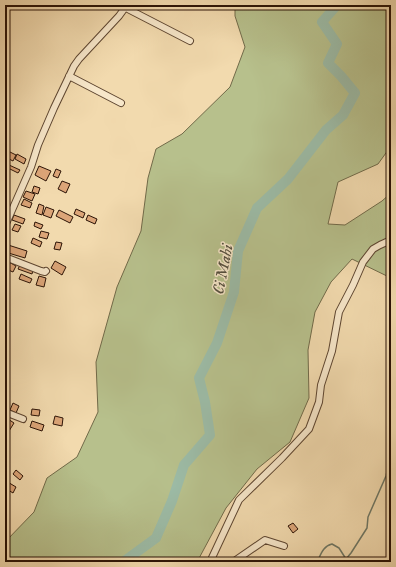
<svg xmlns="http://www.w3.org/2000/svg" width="396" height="567" font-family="'IM FELL English',serif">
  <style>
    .green { fill: #b7c08c; stroke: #716a49 }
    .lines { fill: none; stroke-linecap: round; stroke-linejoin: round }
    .stream { stroke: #6f7866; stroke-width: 1.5 }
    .river { stroke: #9cbba6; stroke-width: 10 }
    .building { fill: #dca578; stroke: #2b1306 }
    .minor-casing { stroke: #5d4530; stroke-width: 8 }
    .minor { stroke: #f7e7ca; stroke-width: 6 }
    .labels { text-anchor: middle; stroke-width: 3; stroke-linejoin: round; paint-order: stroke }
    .water-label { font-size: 16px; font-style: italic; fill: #534e3e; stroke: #f7e7ca }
  </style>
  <rect width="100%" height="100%" fill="#f2daae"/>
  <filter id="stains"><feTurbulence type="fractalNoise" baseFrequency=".005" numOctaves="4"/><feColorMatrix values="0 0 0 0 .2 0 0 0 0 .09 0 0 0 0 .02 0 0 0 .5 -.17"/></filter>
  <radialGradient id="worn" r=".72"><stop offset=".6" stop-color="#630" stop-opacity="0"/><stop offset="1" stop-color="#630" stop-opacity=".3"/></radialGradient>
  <path class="green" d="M235,5H391V146L378,164L338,182L328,224L345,225L382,201L391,193V278L352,259L331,282L315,312L308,350L309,398L290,442L257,469L226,508L197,562H5V542L34,512L47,478L77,457L98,412L96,362L117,287L141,231L148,178L156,149L182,134L230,87L245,47L235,16Z"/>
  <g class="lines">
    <path class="stream" d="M317,562C321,554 323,546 332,544L339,548L346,559L351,553L367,528L368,517L386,476L389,463V447L391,444"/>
    <path class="river" d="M123,562L156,538L172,501L184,465L210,435L205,402L199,378L217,343L234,292L238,251L257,208L288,179L326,130L343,115L355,93L341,76L328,63L337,44L322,22L337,5"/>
  </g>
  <path class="building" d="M8,151L16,155L13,161L5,157Z
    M17,154L26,159L24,164L15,159Z
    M9,165L20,170L18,173L8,168Z
    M39,166L51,171L46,181L35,175Z
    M56,169L61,171L58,178L53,176Z
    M62,181L70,184L66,193L58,189Z
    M34,186L40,188L38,194L32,192Z
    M26,191L35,194L32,201L23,197Z
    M24,199L32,203L30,208L21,205Z
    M39,204L44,206L42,215L36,213Z
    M46,207L54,210L51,218L43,215Z
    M76,209L85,213L83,218L74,214Z
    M59,210L73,217L70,223L56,216Z
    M14,215L25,219L23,224L12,220Z
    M88,215L97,219L95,224L86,220Z
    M35,222L43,225L41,229L34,226Z
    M15,224L21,226L18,232L12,230Z
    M41,231L49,233L47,239L39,237Z
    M33,238L42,242L40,247L31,243Z
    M56,242L62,243L60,250L54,249Z
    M5,244L27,251L25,258L5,252Z
    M55,261L66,267L62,275L51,268Z
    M9,262L16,266L13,272L6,269Z
    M20,265L33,270L32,274L18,269Z
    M21,274L32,279L30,283L19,279Z
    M39,276L46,278L44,287L36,285Z
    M13,403L19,406L16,413L10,410Z
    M32,409L40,410L39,416L31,415Z
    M55,416L63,418L62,426L53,424Z
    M8,419L14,423L9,431L5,428V423Z
    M32,421L44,425L42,431L30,427Z
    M16,470L23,476L20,480L13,474Z
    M6,481L16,487L13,493L5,488Z
    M293,523L298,529L293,533L288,526Z"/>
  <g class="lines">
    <defs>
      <path id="minor" d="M126,8L190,41
        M69,76L121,103
        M5,226L31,167L38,145L54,108L74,66L79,59L119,16L127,5
        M5,257L41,271L45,272L46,271
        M5,412L23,419
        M210,562L239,500L282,458L309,429L319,402L321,385L332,351L339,312L353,285L363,262L373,249L380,245L391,240
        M233,562L265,540L284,546"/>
    </defs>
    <use href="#minor" class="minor-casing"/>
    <use href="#minor" class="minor"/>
  </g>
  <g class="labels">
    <g class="water-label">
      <text transform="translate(222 269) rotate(-79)" y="6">Ci Mahi</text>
    </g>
  </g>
  <rect width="396" height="567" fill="none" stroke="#f2daae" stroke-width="20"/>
  <rect x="6" y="6" width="384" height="555" fill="none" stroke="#2b1306" stroke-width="2"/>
  <rect x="10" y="10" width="376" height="547" fill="none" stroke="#2b1306"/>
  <rect width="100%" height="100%" filter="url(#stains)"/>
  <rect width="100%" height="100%" fill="url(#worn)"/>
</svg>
